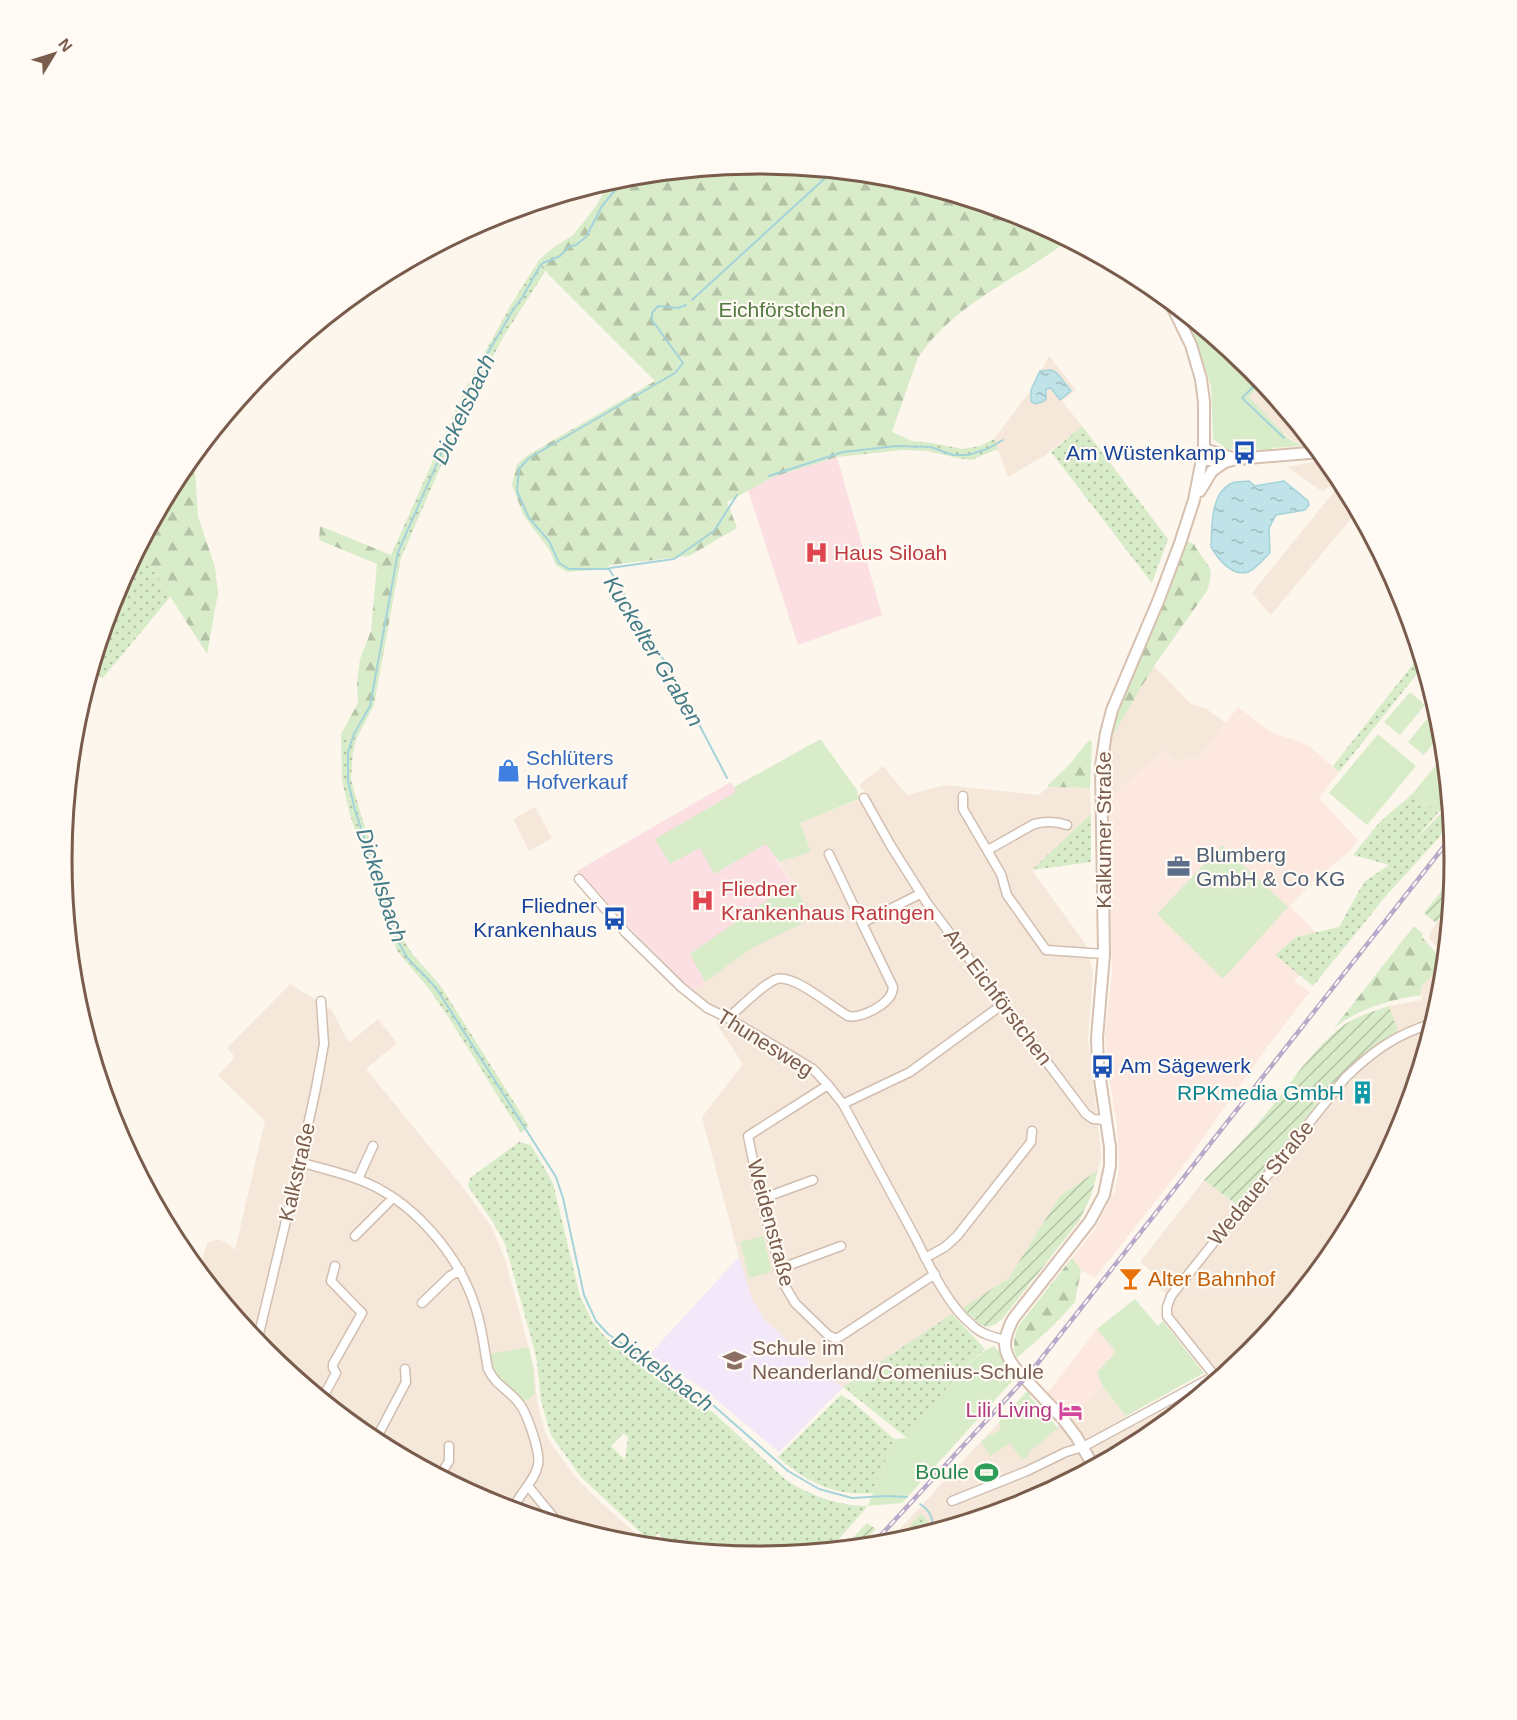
<svg xmlns="http://www.w3.org/2000/svg" width="1517" height="1720" font-family="Helvetica,sans-serif">
  <style>
    .residential { fill: #f5e8da }
    .commercial { fill: #fde8e0 }
    .education { fill: #f3e8fa }
    .medical { fill: #fbdfe3 }
    .grass { fill: url(#grass-dots); fill-rule: evenodd }
    .forest { fill: url(#forest-firs) }
    .park { fill: #d8ecc9 }
    .garden { fill: url(#garden-furrows) }
    .water { fill: url(#water-ripples); stroke: #a5d3da; stroke-width: 1.5 }
    .lines { fill: none; stroke-linecap: round; stroke-linejoin: round }
    .stream { stroke: #a5d3da; stroke-width: 2 }
    .minor-casing { stroke: #d1beb0; stroke-width: 11 }
    .secondary-casing { stroke: #d6c0b0; stroke-width: 14 }
    .minor { stroke: #fff; stroke-width: 8 }
    .secondary { stroke: #fff; stroke-width: 10 }
    .rail-casing { stroke: #b9a8c9; stroke-width: 4.5 }
    .rail { stroke: #fffaf3; stroke-width: 2; stroke-dasharray: 7; stroke-linecap: butt }
    .labels { text-anchor: middle; stroke-width: 4.5; stroke-linejoin: round; paint-order: stroke }
    .park-label { font-size: 21px; fill: #537a41; stroke: #fffaf3 }
    .transit-label { font-size: 21px; fill: #164399; stroke: #fffaf3; text-anchor: end }
    .health-label { font-size: 21px; fill: #be3a42; stroke: #fffaf3; text-anchor: start }
    .shop-label { font-size: 21px; fill: #366cbe; stroke: #fffaf3; text-anchor: start }
    .street-label { font-size: 21px; fill: #7a5c4d; stroke: #fffaf3 }
    .service-label { font-size: 21px; fill: #4e5e75; stroke: #fffaf3; text-anchor: start }
    .culture-label { font-size: 21px; fill: #0d838f; stroke: #fffaf3; text-anchor: end }
    .food-label { font-size: 21px; fill: #c56008; stroke: #fffaf3; text-anchor: start }
    .education-label { font-size: 21px; fill: #785e54; stroke: #fffaf3; text-anchor: start }
    .hotel-label { font-size: 21px; fill: #b23c85; stroke: #fffaf3; text-anchor: end }
    .leisure-label { font-size: 21px; fill: #27864d; stroke: #fffaf3; text-anchor: end }
    .water-label { font-size: 22px; font-style: italic; fill: #437c86; stroke: #fffaf3 }
    .rim { fill: none; stroke: #7a5c4d; stroke-width: 3 }
  </style>
  <defs>
    <pattern id="grass-dots" width="8" height="8" patternUnits="userSpaceOnUse" patternTransform="scale(1.5)"><rect width="8" height="8" fill="#d8ecc9"/><path d="M2 2h.1M6 6h.1" fill="none" stroke="#b4c2a5" stroke-width="1.8" stroke-linecap="round"/></pattern>
    <pattern id="forest-firs" width="22" height="20" patternUnits="userSpaceOnUse" patternTransform="scale(1.5)"><rect width="22" height="20" fill="#d8ecc9"/><path d="M5 1l3.5 6h-7zM16 11l3.5 6h-7z" fill="#b4c2a5"/></pattern>
    <pattern id="garden-furrows" width="10" height="10" patternUnits="userSpaceOnUse" patternTransform="scale(1.5)"><rect width="10" height="10" fill="#d8ecc9"/><path d="M-1 1l2-2M0 10L10 0M9 11l2-2" fill="none" stroke="#b4c2a5"/></pattern>
    <pattern id="water-ripples" width="26" height="14" patternUnits="userSpaceOnUse" patternTransform="scale(1.5)"><rect width="26" height="14" fill="#bfe3e8"/><path d="M2 4q2-2 4 0t4 0M15 11q2-2 4 0t4 0" fill="none" stroke="#a0bbbe"/></pattern>
  </defs>
  <rect width="100%" height="100%" fill="#fdf6ec"/>
  <path class="residential" d="M1049,356L1076,390L1062,401L1082,426L1044,456L1008,477L994,439L1031,390Z
    M1264,383L1313,442L1310,447H1302L1281,431L1247,399Z
    M1327,459L1338,473L1358,510L1271,615L1252,593L1341,483L1336,482L1323,491L1320,490L1287,467Z
    M1154,666L1191,704L1205,708L1226,723L1198,758L1175,761L1163,751L1117,792L1106,794L1110,740Z
    M883,766L907,795L945,785L1039,795L1048,787L1090,788L1091,814L1032,870L1086,945L1093,972L1088,1039L1100,1142L1101,1158L1098,1170L1060,1196L1009,1278L843,1387L779,1452L705,1390L650,1354L739,1257L702,1117L743,1064L716,1023L723,1013L692,991L751,949L813,918L779,862L811,852L800,823L868,796L859,785Z
    M535,807L552,838L529,851L513,819Z
    M1451,904L1446,957L1429,938L1430,932Z
    M1446,960L1442,996L1402,1127L1338,1248L1251,1353L1221,1378L1171,1315L1170,1308L1174,1299L1148,1279L1152,1272L1140,1262L1204,1180L1243,1210L1341,1089L1360,1069L1400,1040L1389,1006L1422,1000L1421,987Z
    M290,984L332,1010L349,1043L378,1019L397,1043L366,1069L461,1185L491,1226L506,1262L534,1368L537,1401L545,1432L551,1444L577,1479L597,1499L650,1546L622,1544L491,1504L371,1439L265,1353L201,1274L204,1253L207,1243L218,1239L227,1243L235,1250L265,1121L218,1075L235,1057L227,1048Z
    M1217,1381L1145,1440L1025,1504L894,1544L885,1545L999,1422L1023,1460L1027,1453L1103,1387L1134,1426Z"/>
  <path class="commercial" d="M1238,707L1271,732L1308,745L1339,772L1319,798L1358,840L1348,853L1315,879L1290,906L1327,944L1294,981L1310,992L1267,1047L1181,1169L1095,1278L1081,1270L1072,1258L1095,1229L1104,1212L1115,1190L1119,1167L1117,1127L1107,1064L1105,1032L1112,973L1106,794L1117,792L1163,751L1175,761L1198,758Z
    M1097,1329L1116,1352L1097,1372L1103,1387L1070,1416L1047,1393Z"/>
  <path class="education" d="M739,1257L752,1299L764,1319L815,1367L843,1387L779,1452L705,1390L650,1354Z"/>
  <path class="medical" d="M837,457L882,615L798,645L748,490L773,477Z
    M731,782L766,843L813,918L751,949L692,991L579,876L577,871Z"/>
  <path class="grass" d="M539,260L546,270L504,336L470,399L401,558L399,568L391,555L465,389L509,308Z
    M1082,426L1168,539L1152,583L1051,452Z
    M994,439L998,449L971,460L957,458L928,451L903,450L912,441L933,443L962,449L980,446Z
    M139,548L171,596L102,679L92,668L115,593Z
    M1421,654L1424,665L1339,772L1333,766Z
    M341,734L356,740L353,752L351,779L353,787L363,821L404,940C413,959 430,971 442,988L529,1126L521,1133L449,1018L429,989L397,951L350,815L342,780Z
    M1413,793L1438,813L1412,843L1450,804L1452,823L1386,896L1313,986L1275,955L1296,937L1339,927L1364,882L1389,865L1353,855L1379,823Z
    M1091,814V862L1032,870Z
    M519,1142L531,1145L553,1183L580,1296L592,1321L606,1338L714,1413L785,1479C808,1495 839,1506 868,1506L829,1550L758,1557L661,1547L665,1542L658,1533L651,1542L581,1477L551,1435L541,1401L537,1362L532,1341L505,1244L494,1224L468,1186L470,1178ZM624,1433L628,1437L625,1460L611,1446Z
    M952,1314L985,1349L966,1366L907,1438L843,1387Z
    M841,1395L853,1402L894,1439L873,1493C837,1497 804,1481 778,1457Z
    M921,1513L935,1531L894,1544Z"/>
  <path class="forest" d="M759,163L895,176L1026,216L1046,227L1035,240L1051,239L1059,247C1011,282 952,306 918,358C915,364 913,373 910,380C904,397 898,415 892,432L912,441L903,450L837,457L773,477L727,502L737,528L689,556L610,565L607,569L567,572L557,566L548,548L524,516L512,485L517,464L528,455L655,381L548,274L539,260L551,249L573,235L596,206L610,180L623,176Z
    M194,455L198,516L215,567L218,593L207,654L139,548L179,472Z
    M320,526L391,555L399,568L374,705L356,740L341,734L358,703L357,683L360,659L371,631L377,564L319,540Z
    M1186,541L1194,544C1205,566 1217,563 1207,591L1154,666L1110,740L1124,693Z
    M1089,740L1092,742L1090,788L1048,787V785L1069,765Z
    M1414,926L1423,934L1422,937L1444,962L1421,987V995C1389,1000 1360,1008 1334,1028Z
    M1072,1258L1081,1270L1075,1302L1053,1326L1017,1358C1012,1347 1014,1336 1019,1325Z"/>
  <path class="park" d="M1046,227L1069,239L1059,247L1051,239L1035,241Z
    M1186,314L1252,367L1264,382L1249,397L1289,439L1301,446L1272,448L1273,450L1227,449L1213,439L1211,386Z
    M1410,692L1425,705L1400,735L1384,722Z
    M1433,712L1440,718L1443,732L1424,755L1408,742Z
    M1378,734L1416,766L1367,825L1329,793Z
    M819,740H821L857,790L859,799L800,823L811,852L779,862L766,844L714,874L700,848L670,864L655,839L736,792L734,787Z
    M1445,754L1450,801L1438,813L1413,793Z
    M1222,845L1288,907L1223,979L1157,914Z
    M792,883L813,918L751,949L705,982L690,954Z
    M763,1236L772,1272L749,1278L740,1242Z
    M1135,1299L1158,1326L1163,1321L1204,1373L1126,1416L1103,1387L1097,1372L1116,1352L1097,1329Z
    M994,1346L1001,1354L1014,1379L902,1503L868,1506L894,1439L907,1438C928,1412 965,1358 994,1346Z
    M529,1347L533,1367L535,1394L524,1402L505,1385L494,1371L490,1354Z
    M871,1370L878,1381L854,1396L847,1385Z
    M1028,1390L1031,1398L1058,1428L1028,1453L1029,1456L1022,1460L1010,1443L990,1456L981,1441L1001,1429L999,1422Z
    M991,1460L999,1472L982,1483L974,1471Z"/>
  <path class="garden" d="M1454,875L1451,904L1436,923L1424,913Z
    M1389,1006L1398,1031L1359,1059L1329,1089L1237,1205L1204,1180C1224,1159 1245,1139 1264,1116C1291,1085 1312,1047 1347,1023C1360,1015 1375,1011 1389,1006Z
    M1098,1170L1091,1196L1079,1221L1002,1319L996,1324L987,1327L980,1324L962,1308L1009,1278L1060,1196Z
    M867,1523L876,1529L858,1547L842,1549Z"/>
  <path class="water" d="M1051,370L1057,373L1071,391L1060,400L1051,388L1046,389V399L1042,402L1035,404L1031,401V390L1040,371Z
    M1249,481L1255,486L1284,481L1308,501L1309,505L1305,510L1276,515L1269,528L1270,553C1264,558 1256,569 1248,572C1232,577 1218,559 1211,547C1212,528 1210,495 1230,484C1235,481 1243,482 1249,481Z"/>
  <g class="lines">
    <path class="stream" d="M618,178L617,188L602,206L586,237L576,245L569,247L560,256L543,263L540,266L522,298L513,310L479,368L398,552L370,706L354,734L348,752V781L355,810L397,939C400,945 403,951 407,957C416,969 429,978 438,991L556,1177L563,1198L584,1295L596,1321L608,1334L714,1406L788,1471L819,1489L852,1498L886,1496L907,1497
      M692,300L834,170
      M686,305L678,308L658,306L652,313V320L683,363L675,373L529,458L519,469L517,491L529,518L549,541L559,563L569,569H609L678,684L727,778
      M1261,379L1242,398L1284,438
      M769,476L843,452L896,446L931,447L953,455H968L987,449L1003,440
      M610,568L674,559L714,531L737,495
      M920,1504C932,1512 932,1518 934,1531"/>
    <defs>
      <path id="minor" d="M963,796V809L1001,874L1007,895L1046,950L1104,954
        M864,798L891,846L927,903L1086,1114L1093,1119L1106,1120
        M988,850L1034,824C1046,821 1055,821 1067,825
        M829,854L862,923
        M579,879L626,933L681,987L707,1008L728,1018L813,1069L828,1085L843,1104C867,1148 891,1193 915,1237C929,1265 948,1306 972,1325C981,1334 993,1337 1005,1340
        M728,1018C739,1009 764,983 777,979C794,974 832,1007 848,1016C862,1019 893,1003 893,987L862,923L920,894
        M828,1085L748,1136L761,1199L785,1286L795,1303L828,1335L834,1338H838L935,1274
        M843,1104L910,1072L1003,1004
        M300,1162C319,1168 339,1172 357,1179C411,1198 458,1253 475,1306C482,1326 484,1348 488,1369C495,1385 509,1390 519,1403C527,1413 541,1453 538,1465C534,1483 518,1494 513,1510
        M358,1179L373,1146
        M761,1199L813,1180
        M355,1236L393,1198
        M925,1258L945,1247L957,1236L1031,1142L1032,1131
        M779,1269L841,1246
        M422,1303L450,1276L460,1270
        M257,1342L300,1162L316,1088L324,1044L321,1001
        M1214,1375L1167,1316V1307L1171,1296L1345,1078C1373,1051 1396,1034 1434,1023
        M322,1399L336,1373L333,1368V1364L362,1313L331,1281L335,1266
        M375,1441L406,1382L405,1369
        M440,1476L449,1461V1446
        M528,1486L559,1524
        M952,1501L1027,1471L1066,1452L1083,1447L1240,1362"/>
      <path id="secondary" d="M1204,449L1236,459
        M1202,459L1225,462L1236,459L1321,452
        M1200,491L1212,471L1225,462
        M1094,1467L1076,1436L1063,1419L1015,1368C1001,1349 1003,1339 1013,1319L1090,1221L1104,1195L1110,1166V1147L1098,1065L1097,1038L1104,954L1101,766L1106,733L1112,710L1159,599L1180,543L1194,500L1204,449V402L1201,379L1191,345L1169,300"/>
    </defs>
    <use href="#minor" class="minor-casing"/>
    <use href="#secondary" class="secondary-casing"/>
    <use href="#minor" class="minor"/>
    <use href="#secondary" class="secondary"/>
    <defs>
      <path id="rail" d="M871,1546L1030,1373L1453,835"/>
    </defs>
    <use href="#rail" class="rail-casing"/>
    <use href="#rail" class="rail"/>
  </g>
  <defs>
    <symbol id="bus-bare" viewBox="-9 -9 18 18"><path d="M-5-6H5V4H4V6H2V4H-2V6H-4V4H-5ZM-3.5-4V0h7V-4ZM-3.5 1.2v1.5H-2V1.2ZM2 1.2v1.5H3.5V1.2Z" fill="#1a4fb4" stroke="#fffaf3" stroke-width="2.5" paint-order="stroke"/></symbol>
    <symbol id="hospital-bare" viewBox="-9 -9 18 18"><path d="M-5-5h3v3.5h4V-5h3V5h-3V1.5h-4V5h-3Z" fill="#e0444e" stroke="#fffaf3" stroke-width="2.5" paint-order="stroke"/></symbol>
    <symbol id="shop-bare" viewBox="-9 -9 18 18"><path d="M-5-2.5h2.3a2.7 3.5 0 0 1 5.4 0H5L5.5 6h-11ZM-1.5-2.5h3a1.5 2.3 0 0 0-3 0Z" fill="#3f7fe0" stroke="#fffaf3" stroke-width="2.5" paint-order="stroke"/></symbol>
    <symbol id="office-bare" viewBox="-9 -9 18 18"><path d="M-6-3h4V-5.5h4V-3h4V5H-6ZM-1-4.5V-3h2v-1.5ZM-6 0V1H6V0Z" fill="#5c6f8a" stroke="#fffaf3" stroke-width="2.5" paint-order="stroke"/></symbol>
    <symbol id="building-bare" viewBox="-9 -9 18 18"><path d="M-4-6H4V6H1V3H-1V6H-4ZM-2.5-4.3h1.7v1.8h-1.7ZM.8-4.3h1.7v1.8H.8ZM-2.5-1h1.7V.8h-1.7ZM.8-1h1.7V.8H.8Z" fill="#0f9aa8" stroke="#fffaf3" stroke-width="2.5" paint-order="stroke"/></symbol>
    <symbol id="bar-bare" viewBox="-9 -9 18 18"><path d="M-6-5H6L.8 .8V4.5H3.5V6h-7V4.5H-.8V.8Z" fill="#e8710a" stroke="#fffaf3" stroke-width="2.5" paint-order="stroke"/></symbol>
    <symbol id="school-bare" viewBox="-9 -9 18 18"><path d="M0-5L7-2L0 1L-7-2ZM-4 1L0 2.5L4 1V4Q0 6-4 4Z" fill="#8d6e63" stroke="#fffaf3" stroke-width="2.5" paint-order="stroke"/></symbol>
    <symbol id="hotel-bare" viewBox="-9 -9 18 18"><path d="M-6-4.5h1.5V1H6V5H4.5V3h-9V5H-6ZM-4 0a1.8 1.8 0 1 1 3.6 0ZM.5 0V-2.5h3Q6-2.5 6 0Z" fill="#d1479c" stroke="#fffaf3" stroke-width="2.5" paint-order="stroke"/></symbol>
    <symbol id="stadium-bare" viewBox="-9 -9 18 18"><path d="M0-5a6.5 5 0 1 0 0 10a6.5 5 0 1 0 0-10ZM-3.5-1.8h7v3.6h-7Z" fill="#2e9e5b" stroke="#fffaf3" stroke-width="2.5" paint-order="stroke"/></symbol>
  </defs>
  <g fill-rule="evenodd">
    <use href="#bus-bare" x="1228" y="436" width="33" height="33"/>
    <use href="#hospital-bare" x="800" y="536" width="33" height="33"/>
    <use href="#shop-bare" x="492" y="754" width="33" height="33"/>
    <use href="#office-bare" x="1162" y="850" width="33" height="33"/>
    <use href="#hospital-bare" x="686" y="884" width="33" height="33"/>
    <use href="#bus-bare" x="598" y="902" width="33" height="33"/>
    <use href="#bus-bare" x="1086" y="1050" width="33" height="33"/>
    <use href="#building-bare" x="1346" y="1076" width="33" height="33"/>
    <use href="#bar-bare" x="1114" y="1262" width="33" height="33"/>
    <use href="#school-bare" x="718" y="1344" width="33" height="33"/>
    <use href="#hotel-bare" x="1054" y="1394" width="33" height="33"/>
    <use href="#stadium-bare" x="970" y="1456" width="33" height="33"/>
  </g>
  <g class="labels">
    <g class="park-label">
      <text x="782" y="317">Eichförstchen</text>
    </g>
    <g class="transit-label">
      <text x="1226" y="460">Am Wüstenkamp</text>
      <text x="597" y="913">Fliedner<tspan x="597" dy="24">Krankenhaus</tspan></text>
      <text x="1120" y="1073" text-anchor="start">Am Sägewerk</text>
    </g>
    <g class="health-label">
      <text x="834" y="560">Haus Siloah</text>
      <text x="721" y="896">Fliedner<tspan x="721" dy="24">Krankenhaus Ratingen</tspan></text>
    </g>
    <g class="shop-label">
      <text x="526" y="765">Schlüters<tspan x="526" dy="24">Hofverkauf</tspan></text>
    </g>
    <g class="street-label">
      <text transform="translate(1104 830) rotate(-90)" y="7">Kalkumer Straße</text>
      <text transform="translate(998 997) rotate(53)" y="7">Am Eichförstchen</text>
      <text transform="translate(765 1043) rotate(32)" y="7">Thunesweg</text>
      <text transform="translate(297 1172) rotate(-77)" y="7">Kalkstraße</text>
      <text transform="translate(1261 1183) rotate(-51)" y="7">Wedauer Straße</text>
      <text transform="translate(771 1223) rotate(75)" y="7">Weidenstraße</text>
    </g>
    <g class="service-label">
      <text x="1196" y="862">Blumberg<tspan x="1196" dy="24">GmbH &amp; Co KG</tspan></text>
    </g>
    <g class="culture-label">
      <text x="1344" y="1100">RPKmedia GmbH</text>
    </g>
    <g class="food-label">
      <text x="1148" y="1286">Alter Bahnhof</text>
    </g>
    <g class="education-label">
      <text x="752" y="1355">Schule im<tspan x="752" dy="24">Neanderland/Comenius-Schule</tspan></text>
    </g>
    <g class="hotel-label">
      <text x="1052" y="1417">Lili Living</text>
    </g>
    <g class="leisure-label">
      <text x="969" y="1479">Boule</text>
    </g>
    <g class="water-label">
      <text transform="translate(463 409) rotate(-65)" y="8">Dickelsbach</text>
      <text transform="translate(654 651) rotate(59)" y="8">Kuckelter Graben</text>
      <text transform="translate(382 885) rotate(72)" y="8">Dickelsbach</text>
      <text transform="translate(663 1371) rotate(36)" y="8">Dickelsbach</text>
    </g>
  </g>
  <path d="M0 0H1517V1720H0ZM72 860a686 686 0 1 1 1372 0a686 686 0 1 1-1372 0Z" fill="#fffaf3" fill-rule="evenodd"/>
  <path class="rim" d="M72 860a686 686 0 1 1 1372 0a686 686 0 1 1-1372 0Z"/>
  <g transform="translate(54 54) rotate(52)" stroke="#fffaf3" stroke-width="4.5" paint-order="stroke">
  <path d="M0-4.5L10 22L0 15L-10 22Z" fill="#7a5c4d"/>
  <text y="-9" font-size="16" font-weight="bold" text-anchor="middle" fill="#7a5c4d">N</text>
  </g>
</svg>
